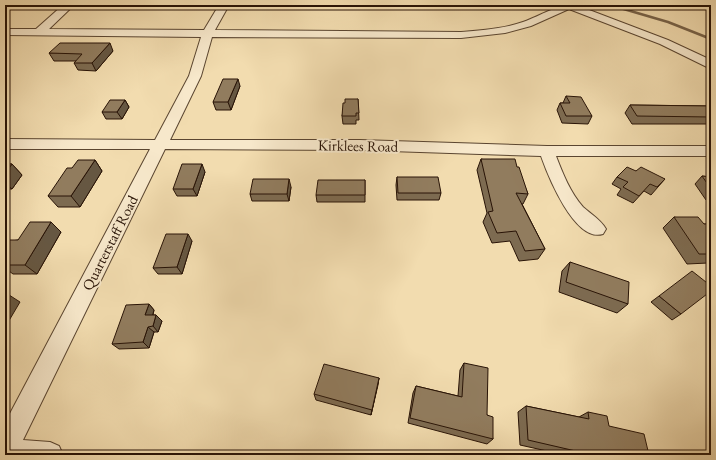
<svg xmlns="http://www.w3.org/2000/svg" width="716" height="460" font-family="'EB Garamond',serif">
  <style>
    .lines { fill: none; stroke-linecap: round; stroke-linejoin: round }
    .stream { stroke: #786349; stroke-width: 2.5 }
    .minor-casing { stroke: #5a4530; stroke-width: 2 }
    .minor { fill: #f7e8cb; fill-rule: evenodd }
    .wall { fill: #7d6b51; stroke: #281306 }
    .shaded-wall { fill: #665742; stroke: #281306 }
    .building { fill: #917c5e; stroke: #281306 }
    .labels { text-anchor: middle; stroke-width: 4; stroke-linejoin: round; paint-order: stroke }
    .street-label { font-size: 15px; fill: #281306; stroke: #f7e8cb }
  </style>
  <rect width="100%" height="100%" fill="#f2dcaf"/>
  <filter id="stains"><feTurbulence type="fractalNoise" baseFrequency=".005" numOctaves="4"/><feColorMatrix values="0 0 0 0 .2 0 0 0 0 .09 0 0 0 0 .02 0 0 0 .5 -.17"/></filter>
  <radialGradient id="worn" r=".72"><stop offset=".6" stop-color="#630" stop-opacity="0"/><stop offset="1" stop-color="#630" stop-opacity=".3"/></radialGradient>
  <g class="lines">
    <path class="stream" d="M610,5L668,22L711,39"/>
    <defs>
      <path id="minor" d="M63,5H74L49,29L204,30L219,5H229L215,30L461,32C482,30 503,29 523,22C543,15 554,5 576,5L668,40L711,60V69L660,44L569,9L531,26L505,33L461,38L212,37L201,76L170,140H360L547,146H711V156H556C563,174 570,192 583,207C591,214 601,220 606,229L603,234C575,243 548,176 541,156L360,150L165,149L23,440L50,442L59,446L63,455H5V423L150,149H5V139L155,140L189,76L201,37L5,35V29H36Z"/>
    </defs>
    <use href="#minor" class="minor-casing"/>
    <use href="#minor" class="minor"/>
  </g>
  <path class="wall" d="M113,51L96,71L78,70L74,63L76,61H54L49,53Z
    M240,86L231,110H216L213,102Z
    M566,96L592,116L588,124L562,123L557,110L560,103H563Z
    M358,99L359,120H356V124H343L342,116L345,103Z
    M125,100L129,107L122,119H106L102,112Z
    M630,105L711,106V124H632L625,113Z
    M481,159L517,167L528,194L523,204H522L545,249L538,259L519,261L510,241L492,243L483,222L487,213L477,170Z
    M95,160L102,171L80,207H58L48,196L72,168Z
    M5,164H12L22,175L12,189H5Z
    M636,171L665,179L651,195L644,191L633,203L617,195L621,189L612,184L617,177Z
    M205,172L197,196H177L173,189Z
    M702,176L711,177V200H706L695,184Z
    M397,177L441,193L439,200H397L396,185Z
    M365,180V202H317L316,195Z
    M291,187L289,201H252L250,194Z
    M674,217L704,224H711V261L708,263L687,264L663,228Z
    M51,222L61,232L37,274H13L5,268V242L18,240Z
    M192,241L182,274H158L153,268Z
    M570,262L628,304L617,313L559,292L562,271Z
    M659,296L681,314L672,320L651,302Z
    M149,304L154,310L153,315H156L162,321L158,332H154L149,348L119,349L112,344Z
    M464,363L487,415L493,439L487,444L408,423L413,393L416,386L458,396L460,370Z
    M379,378L371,415L316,400L314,394Z
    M526,406L579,417L588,412L649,455H565L520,445L518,412Z"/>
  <path class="shaded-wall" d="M110,43L113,51L96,71L92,63Z
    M238,79L240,86L231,110L228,102Z
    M125,100L129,107L122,119L117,112Z
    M95,160L102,171L80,207L71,196Z
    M12,164L22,175L12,189L5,183V173Z
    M202,164L205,172L197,196L193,189Z
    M289,179L291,187L289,201L287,194Z
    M51,222L61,232L37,274L25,265Z
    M188,234L192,241L182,274L177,267Z
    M6,293L20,302L7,324L5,323V295Z
    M149,304L154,310L151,321L145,315Z
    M156,315L162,321L158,332L153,326Z
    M148,327L154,332L149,348L143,342Z
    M379,378L378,385L371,415L372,410Z"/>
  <path class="building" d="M60,43H110L92,63H74L82,54L49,53Z
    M223,79H238L228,102H213Z
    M566,96L581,97L592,116H566L560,103H570Z
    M345,99H358L359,113H356V116H342L343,103H345Z
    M110,100H125L117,112H102Z
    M630,105L711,106V117L637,116Z
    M481,159H515L517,167H519L528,194L516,193L545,249L525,251L516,231L497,233L488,212L493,211Z
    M78,160H95L71,196H48L67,168H72Z
    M5,164H12L5,173Z
    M182,164H202L193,189H173Z
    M627,167L636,171L641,167L665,179L657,187L650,184L639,196L623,187L628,182L617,177Z
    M702,176L711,177V189Z
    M397,177H438L441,193H398Z
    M253,179H289L287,194H250Z
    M318,180H365V195H316Z
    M674,217H698L704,224H711V254H699Z
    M30,222H51L25,265H5V257L7,254H5V242L7,240H18Z
    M166,234H188L177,267L153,268Z
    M570,262L629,282L628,304L566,282Z
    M692,271L711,286V291L681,314L659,296Z
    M149,304L145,315H156L153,326L148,327L143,342L112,344L126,305Z
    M464,363L488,368L487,415L493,417V439L410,418L416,386L462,397Z
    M324,364L379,378L372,410L314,394Z
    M526,406L589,419L588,412L607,416L609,426L644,434L649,455H593L528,440Z"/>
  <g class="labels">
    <g class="street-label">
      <text transform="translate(358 146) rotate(1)" y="5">Kirklees Road</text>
      <text transform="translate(110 243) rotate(-63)" y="5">Quarterstaff Road</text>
    </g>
  </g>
  <rect width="716" height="460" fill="none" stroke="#f2dcaf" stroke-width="20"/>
  <rect x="6" y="6" width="704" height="448" fill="none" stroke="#281306" stroke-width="2"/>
  <rect x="10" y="10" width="696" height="440" fill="none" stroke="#281306"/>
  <rect width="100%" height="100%" filter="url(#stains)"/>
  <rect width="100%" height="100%" fill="url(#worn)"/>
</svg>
